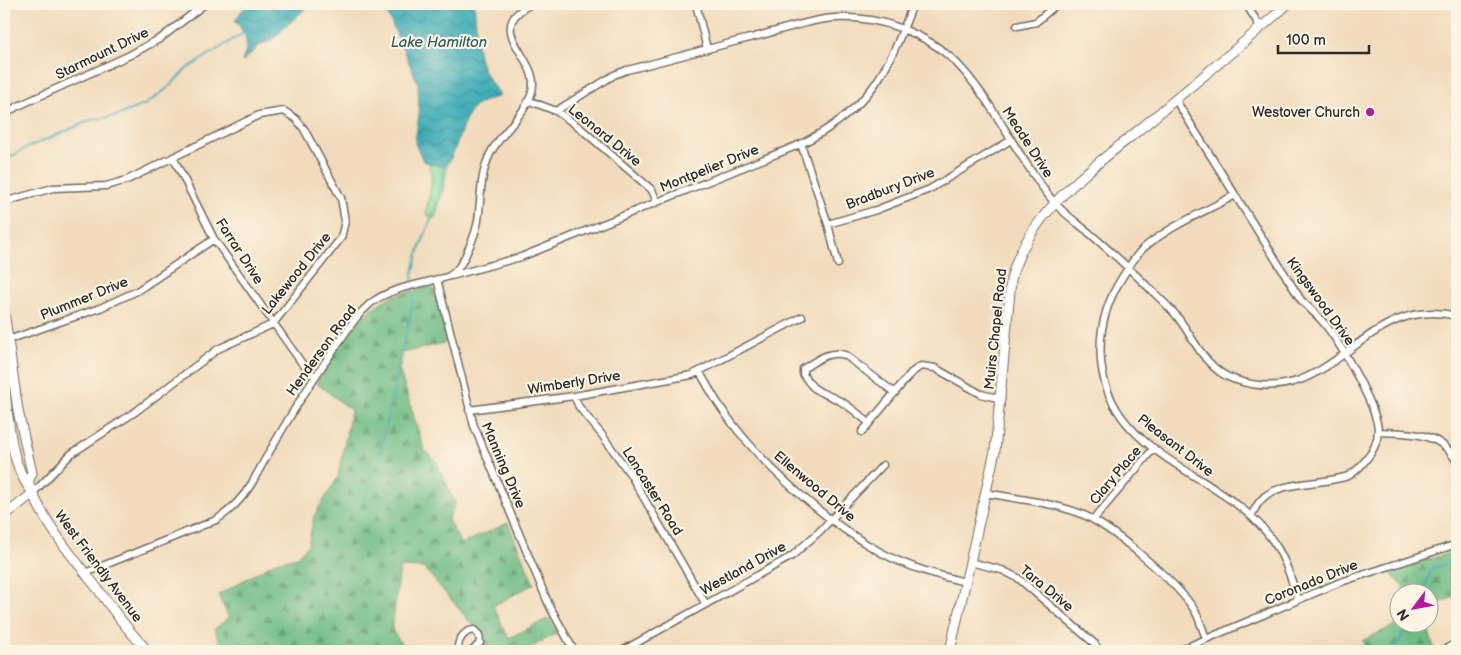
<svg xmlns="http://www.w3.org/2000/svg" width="1461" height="655" font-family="'Balsamiq Sans',sans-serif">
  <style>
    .forest { fill: url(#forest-firs); stroke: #4e7458 }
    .wetland { fill: url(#wetland-marsh); stroke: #5b8464 }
    .water { fill: url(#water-waves); stroke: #326a70 }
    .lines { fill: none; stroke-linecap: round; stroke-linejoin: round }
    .stream { stroke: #39aab5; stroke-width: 2 }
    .minor-casing { stroke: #71695e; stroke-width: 9 }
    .secondary-casing { stroke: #71695e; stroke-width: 11 }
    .minor { stroke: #fff; stroke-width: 6 }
    .secondary { stroke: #fff; stroke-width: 9 }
    .poi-dot { fill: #b5179e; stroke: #fcf5e5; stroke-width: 2 }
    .labels { text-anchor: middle; stroke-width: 4.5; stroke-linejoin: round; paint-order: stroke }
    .street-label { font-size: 14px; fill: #2b2b2b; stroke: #fcf5e5 }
    .poi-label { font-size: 14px; fill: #2b2b2b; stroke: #fcf5e5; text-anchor: end }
    .water-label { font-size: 15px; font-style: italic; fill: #315e62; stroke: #fcf5e5 }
  </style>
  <defs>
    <pattern id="forest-firs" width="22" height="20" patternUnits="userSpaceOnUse" patternTransform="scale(1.25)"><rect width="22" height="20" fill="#70bc85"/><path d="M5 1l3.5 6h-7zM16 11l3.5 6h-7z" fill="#5c996d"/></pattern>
    <pattern id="wetland-marsh" width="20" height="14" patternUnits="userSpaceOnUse" patternTransform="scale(1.25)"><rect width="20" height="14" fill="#8bdd9e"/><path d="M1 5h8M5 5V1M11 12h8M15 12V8" fill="none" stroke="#78be88"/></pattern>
    <pattern id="water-waves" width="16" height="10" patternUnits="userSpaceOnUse" patternTransform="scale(1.25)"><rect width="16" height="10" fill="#39aab5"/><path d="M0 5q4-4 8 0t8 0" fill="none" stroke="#308b93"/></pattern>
  </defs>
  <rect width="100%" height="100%" fill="#fcf5e5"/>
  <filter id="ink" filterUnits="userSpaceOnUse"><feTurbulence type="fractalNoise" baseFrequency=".02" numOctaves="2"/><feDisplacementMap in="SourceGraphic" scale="10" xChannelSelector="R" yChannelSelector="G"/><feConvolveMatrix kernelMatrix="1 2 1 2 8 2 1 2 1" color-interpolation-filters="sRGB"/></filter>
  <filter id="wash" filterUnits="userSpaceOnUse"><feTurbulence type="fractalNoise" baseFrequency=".0096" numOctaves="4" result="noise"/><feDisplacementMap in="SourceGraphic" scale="20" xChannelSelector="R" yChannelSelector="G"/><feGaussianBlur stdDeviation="1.12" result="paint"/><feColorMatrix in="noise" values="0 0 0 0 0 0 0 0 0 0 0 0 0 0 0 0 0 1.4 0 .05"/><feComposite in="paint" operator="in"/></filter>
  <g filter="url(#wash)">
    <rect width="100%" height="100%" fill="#f2dbbc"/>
    <path class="forest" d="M430,287L434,289L448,342L403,353L399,369L424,449L437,463L455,503L448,520L461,544L508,523L534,584L493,606L509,638L549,618L557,633L525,651H480L485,645C486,634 481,628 471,623L424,568L400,567L392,630L402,645L451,649L452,651H224L214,629L229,618L218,595L275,562L297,557L308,545L314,516L338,477L351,410L316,383C337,352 358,308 396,295C407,291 419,290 430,287Z
      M1457,551V596L1429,607L1428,592H1405C1404,582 1393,580 1390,571Z
      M1398,618V622L1426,623L1434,648L1429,651H1365L1363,640L1396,625Z"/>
    <path class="wetland" d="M429,163L443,167L447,164C446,183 441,200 435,218L431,219L426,213L432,178Z"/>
    <path class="water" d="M247,4H310L273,39L259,46L242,62C249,41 248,38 235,20Z
      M383,4H474C479,40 471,63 500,94L498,97C463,104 466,123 454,151C451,158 450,162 444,167L423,161L415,143L419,114L418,83Z"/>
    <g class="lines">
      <path class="stream" d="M4,161L24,149L91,120L116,116L146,104L169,87L185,70L245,32
        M412,283C415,243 444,206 443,165
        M380,453L413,302L412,288
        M1422,592L1432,568L1457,561
        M1395,651L1409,622"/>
    </g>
  </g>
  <g filter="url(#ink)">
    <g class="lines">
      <defs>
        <path id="minor" d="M696,4L707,49
          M1246,4L1261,28
          M1017,26L1036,22L1057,4
          M1175,99L1301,300C1308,307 1316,314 1323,322C1339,341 1377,406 1378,430C1378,442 1373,452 1365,461C1360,467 1356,472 1348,476C1324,485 1278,480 1261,500C1257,504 1254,511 1251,516
          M530,101L556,111L579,127L652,190L657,202
          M556,111L614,75L627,70C667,60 706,49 746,39C772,33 799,23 825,19C874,13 930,32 963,70C998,110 1019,160 1053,201C1062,212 1076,222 1087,231C1108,249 1128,267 1147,286C1158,297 1170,307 1179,319C1195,341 1206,369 1233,379C1334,415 1360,292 1457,316
          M4,115L16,107L130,55L161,38L205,4
          M801,144L828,224L838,264
          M173,157L214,239L301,362L314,376
          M1235,195C1206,211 1172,225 1146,246C1137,253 1129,266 1123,276C1093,322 1091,383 1129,426C1170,472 1242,492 1275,544C1286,561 1292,581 1298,600
          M4,202L53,188L106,186L127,180L259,115L284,111L296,119L304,129L341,198L345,221L341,238L273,324L218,349L135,412L71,454L32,494
          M828,224L876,210L930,189L1011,140
          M451,276L521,257L801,144C870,109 887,73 913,4
          M437,279L474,426L549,605L574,651
          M8,340L100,308L137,291L214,239
          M700,373C708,386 715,400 724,412C760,464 827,523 882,553C908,567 937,575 965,582
          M574,396L579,407L602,435L630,474L705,603
          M469,410L574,396L692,375L802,317
          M869,423C860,415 851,407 840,401C820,390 816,395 803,374V369C817,360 829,350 845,355L895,393
          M862,432L911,373L921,366L935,368L981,394L1001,399
          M1378,432C1409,433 1442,431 1457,463
          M986,493C1016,499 1050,502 1079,513C1109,524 1178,583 1195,611C1200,620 1203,630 1206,639
          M1094,519L1154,448
          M970,562L1002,570L1018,578L1095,644L1099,651
          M85,573L216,520C232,510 242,499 252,483C277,437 303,393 333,351C345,334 355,316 371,303C388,290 410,286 431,281C436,279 444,279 449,276C457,272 464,260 467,252C473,240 478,227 479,213C481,192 481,173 490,154C501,131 533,109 533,84C533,54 484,28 531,4
          M458,651C457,641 463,631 474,630L479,635L480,643L472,651
          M622,651L792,556L820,531L883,465
          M1178,651L1338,583L1457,544
          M1441,651L1457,643"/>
        <path id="secondary" d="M4,311L18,411L32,473L28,482C43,522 71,555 97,588C113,610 129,632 148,651
          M4,384C9,418 9,461 30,489
          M4,516L32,494
          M950,651L995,451L1011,280C1027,210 1099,164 1151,120C1197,81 1243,44 1288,4"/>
      </defs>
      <use href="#minor" class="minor-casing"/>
      <use href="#secondary" class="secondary-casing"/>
      <use href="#minor" class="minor"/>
      <use href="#secondary" class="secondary"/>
    </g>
  </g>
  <circle class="poi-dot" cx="1370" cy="112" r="5"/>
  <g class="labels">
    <g class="street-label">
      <text transform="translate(102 53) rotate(-26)" y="5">Starmount Drive</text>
      <text transform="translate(605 135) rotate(39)" y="5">Leonard Drive</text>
      <text transform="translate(1028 142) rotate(57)" y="5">Meade Drive</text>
      <text transform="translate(709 168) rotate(-22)" y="5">Montpelier Drive</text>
      <text transform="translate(890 188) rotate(-21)" y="5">Bradbury Drive</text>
      <text transform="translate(240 251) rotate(57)" y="5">Farrar Drive</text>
      <text transform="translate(296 273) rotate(-51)" y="5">Lakewood Drive</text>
      <text transform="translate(84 298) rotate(-22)" y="5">Plummer Drive</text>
      <text transform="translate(1321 301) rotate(54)" y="5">Kingswood Drive</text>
      <text transform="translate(995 329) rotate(-84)" y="5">Muirs Chapel Road</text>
      <text transform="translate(321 350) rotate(-54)" y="5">Henderson Road</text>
      <text transform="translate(574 382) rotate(-9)" y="5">Wimberly Drive</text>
      <text transform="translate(1176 445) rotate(38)" y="5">Pleasant Drive</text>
      <text transform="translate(504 465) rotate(67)" y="5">Manning Drive</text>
      <text transform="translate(1115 475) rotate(-50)" y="5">Clary Place</text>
      <text transform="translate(815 486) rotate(40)" y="5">Ellenwood Drive</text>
      <text transform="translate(653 491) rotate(58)" y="5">Lancaster Road</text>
      <text transform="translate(99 566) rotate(53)" y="5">West Friendly Avenue</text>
      <text transform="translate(743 568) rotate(-29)" y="5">Westland Drive</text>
      <text transform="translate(1311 582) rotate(-22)" y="5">Coronado Drive</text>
      <text transform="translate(1047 588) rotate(39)" y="5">Tara Drive</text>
    </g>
    <g class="poi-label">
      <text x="1360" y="117">Westover Church</text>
    </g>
    <g class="water-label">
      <text x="439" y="47">Lake Hamilton</text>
    </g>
  </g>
  <rect width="1461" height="655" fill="none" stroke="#fcf5e5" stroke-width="20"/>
  <g transform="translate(1414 608) rotate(238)"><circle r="24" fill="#fcf5e5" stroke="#a8a49b"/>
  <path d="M0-4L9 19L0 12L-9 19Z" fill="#b5179e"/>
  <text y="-8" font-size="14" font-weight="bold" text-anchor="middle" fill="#2b2b2b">N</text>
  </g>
  <path d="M1278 45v8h91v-8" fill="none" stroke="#2b2b2b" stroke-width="2.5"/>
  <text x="1286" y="45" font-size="15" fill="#2b2b2b" stroke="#fcf5e5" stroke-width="4" paint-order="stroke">100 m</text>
</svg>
